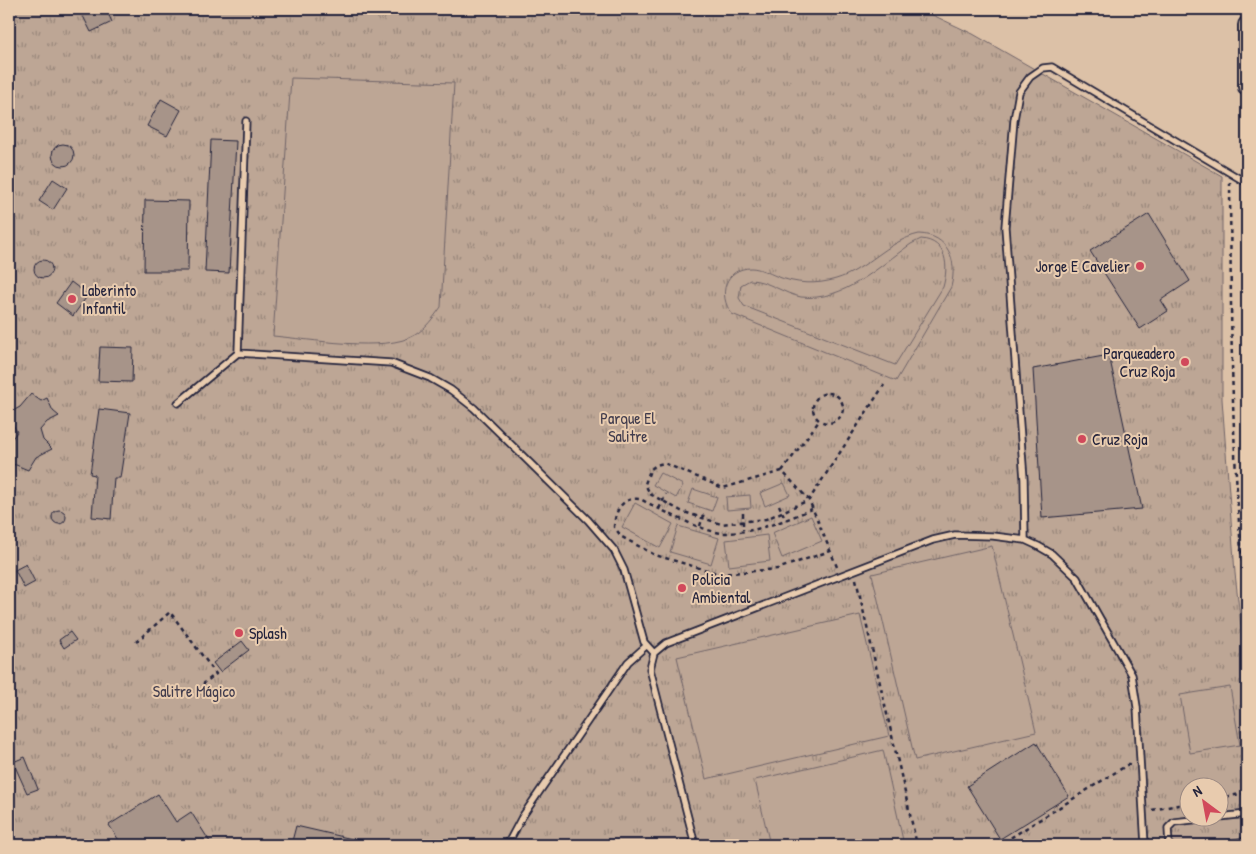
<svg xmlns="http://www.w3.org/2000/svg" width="1256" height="854" font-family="'Patrick Hand',sans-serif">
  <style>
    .park { fill: url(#park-tufts); stroke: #706468; fill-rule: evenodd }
    .pitch { fill: #bda695; stroke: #706468; fill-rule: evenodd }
    .building { fill: #a79489; stroke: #22223b }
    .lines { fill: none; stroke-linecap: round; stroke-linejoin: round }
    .lane-casing { stroke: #22223b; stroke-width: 9 }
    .secondary-casing { stroke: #22223b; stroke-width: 20 }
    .path { stroke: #22223b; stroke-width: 2.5; stroke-dasharray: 4 4; stroke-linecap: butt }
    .lane { stroke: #e8cbae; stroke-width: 5.5 }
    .secondary { stroke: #e8cbae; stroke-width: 16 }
    .poi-dot { fill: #d1495b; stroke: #e8cbae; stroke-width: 2 }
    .labels { text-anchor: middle; stroke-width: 4; stroke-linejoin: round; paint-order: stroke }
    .poi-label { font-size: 16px; fill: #22223b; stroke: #e8cbae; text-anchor: start }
    .park-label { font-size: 16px; fill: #413c4d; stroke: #e8cbae }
  </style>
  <defs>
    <pattern id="park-tufts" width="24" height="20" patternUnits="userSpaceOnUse" patternTransform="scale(1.25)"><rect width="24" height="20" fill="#bda695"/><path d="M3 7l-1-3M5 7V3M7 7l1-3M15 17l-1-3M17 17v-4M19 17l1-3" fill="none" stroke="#99877b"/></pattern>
  </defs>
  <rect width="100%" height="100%" fill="#dcc1a7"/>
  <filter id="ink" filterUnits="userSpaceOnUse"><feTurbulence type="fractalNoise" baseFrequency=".02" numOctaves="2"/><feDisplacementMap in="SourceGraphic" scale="10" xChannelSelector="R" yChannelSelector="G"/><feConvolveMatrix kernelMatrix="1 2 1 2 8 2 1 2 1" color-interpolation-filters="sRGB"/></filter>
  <g filter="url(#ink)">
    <path class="park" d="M9,9H920L973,34L1222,176V399L1235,573L1247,680V845H9ZM1188,786H1218V816H1188Z"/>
    <path class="pitch" d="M291,78L454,83L441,307C433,318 426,328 415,335C386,353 308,339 273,336Z
      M919,234C948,235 958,260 951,287L896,381L732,314C717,295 725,268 751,268C759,268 769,273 776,276C796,284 816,285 836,279C867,270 887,241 919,234ZM921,239C947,241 949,266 943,287L895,365L744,306L739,298L741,285L750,280C767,280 784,294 801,297C844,302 879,266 911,244Z
      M660,473L683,485L676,498L653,485Z
      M784,483L790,495L765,506L760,493Z
      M693,489L717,497L712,511L688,503Z
      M750,495L751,508L727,510L726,497Z
      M635,503L673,524L660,548L622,527Z
      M811,516L822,541L782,558L772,533Z
      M678,526L719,538L711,564L670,552Z
      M767,535L770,561L729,566L726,540Z
      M992,546L1036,732L915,760L872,574Z
      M860,615L889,736L706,779L677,657Z
      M1230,687L1240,745L1190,753L1180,695Z
      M883,750L904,845H770L755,780Z"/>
    <path class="building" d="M88,9H106L112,22L91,32L81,12Z
      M161,99L181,110L167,136L147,126Z
      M211,140L236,141L229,273L205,272Z
      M52 155a11 11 0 1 1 22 0a11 11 0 1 1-22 0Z
      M53,179L67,188L53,210L39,201Z
      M145,200L189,201L188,271H144Z
      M1149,214L1190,281L1161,300L1168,311L1140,329L1090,251Z
      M34 269a9 9 0 1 1 18 0a9 9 0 1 1-18 0Z
      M71,282L88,295L73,316L56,303Z
      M100,347L133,348L132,382L98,381Z
      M1109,355L1142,509L1042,518L1033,369Z
      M31,394L41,401L47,398L53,411L59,416L47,422L40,430L43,440L52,449L36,457L28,470L16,465L9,464V442L17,432L9,417V413L20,407Z
      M99,409L130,413L120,478H114L111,519L92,517L95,475L90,474Z
      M52 517a7 7 0 1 1 14 0a7 7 0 1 1-14 0Z
      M26,564L35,582L24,588L15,570Z
      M70,632L76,640L64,648L59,640Z
      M242,641L249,650L220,672L213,663Z
      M1036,742L1069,796L1000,839L967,786Z
      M25,757L38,789L27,793L13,762Z
      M158,794L176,822L191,812L212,845H139L136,841L130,845H122L109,825Z
      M296,826L361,841V845H291Z"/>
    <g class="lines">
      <defs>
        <path id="lane" d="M246,121L238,353L391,363L430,378L451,390L474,408L588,520L614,550L624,570L644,642L654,653
          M178,403L238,353
          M1025,540L1024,479L1005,227L1014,120L1019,92L1030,77L1043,68L1052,67L1247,183
          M507,845L522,817L628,662L646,646
          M695,845L650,669L654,653L666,643L933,540L955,535L993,536L1025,540L1038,546L1052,554L1077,578L1132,675L1137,707L1145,845
          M1169,845L1168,828L1174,822L1247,814
          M1222,845L1247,841"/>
        <path id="secondary" d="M1247,25V87"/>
      </defs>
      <use href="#lane" class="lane-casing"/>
      <use href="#secondary" class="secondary-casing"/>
      <path class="path" d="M1230,182C1231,325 1231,468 1247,611
        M813 408a15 15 0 1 1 30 0a15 15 0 1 1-30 0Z
        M782,471L819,421
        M779,505L786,520
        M659,509L666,494
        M812,509C784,521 755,533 723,533C702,532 660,509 640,499C622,497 615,510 614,527L622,537L655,555L720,574L777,569L830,551
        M743,513V530
        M700,526L704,513
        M837,567L809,500L782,471L723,488L664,463L656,465L650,470L645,484L650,494L663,501L681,511L721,524L766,519L809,500L884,385
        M856,579L917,845
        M136,642L170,612L216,674L203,684
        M1218,798L1247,793
        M1152,810L1188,803
        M917,845H999L1132,762"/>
      <use href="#lane" class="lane"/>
      <use href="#secondary" class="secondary"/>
    </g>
  </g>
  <g class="poi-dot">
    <circle cx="1140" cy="266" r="5"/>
    <circle cx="72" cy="299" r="5"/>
    <circle cx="1185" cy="362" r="5"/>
    <circle cx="1082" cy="439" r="5"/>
    <circle cx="682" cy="588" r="5"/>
    <circle cx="239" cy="633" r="5"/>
  </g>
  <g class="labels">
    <g class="poi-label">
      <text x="1130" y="272" text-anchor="end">Jorge E Cavelier</text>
      <text x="82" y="296">Laberinto<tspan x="82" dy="18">Infantil</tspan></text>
      <text x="1175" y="359" text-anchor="end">Parqueadero<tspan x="1175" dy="18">Cruz Roja</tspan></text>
      <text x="1092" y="445">Cruz Roja</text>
      <text x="692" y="585">Policia<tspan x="692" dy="18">Ambiental</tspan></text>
      <text x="249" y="639">Splash</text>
    </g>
    <g class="park-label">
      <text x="628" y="424">Parque El<tspan x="628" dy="18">Salitre</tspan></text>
      <text x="194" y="697">Salitre Mágico</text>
    </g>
  </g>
  <rect width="1256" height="854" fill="none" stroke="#e8cbae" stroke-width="30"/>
  <rect x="15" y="15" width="1226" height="824" fill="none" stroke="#22223b" stroke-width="2" filter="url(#ink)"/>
  <g transform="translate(1204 802) rotate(328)"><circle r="24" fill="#e8cbae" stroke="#998780"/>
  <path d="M0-4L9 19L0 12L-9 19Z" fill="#d1495b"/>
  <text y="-8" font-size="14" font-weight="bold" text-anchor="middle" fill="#22223b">N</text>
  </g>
</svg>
